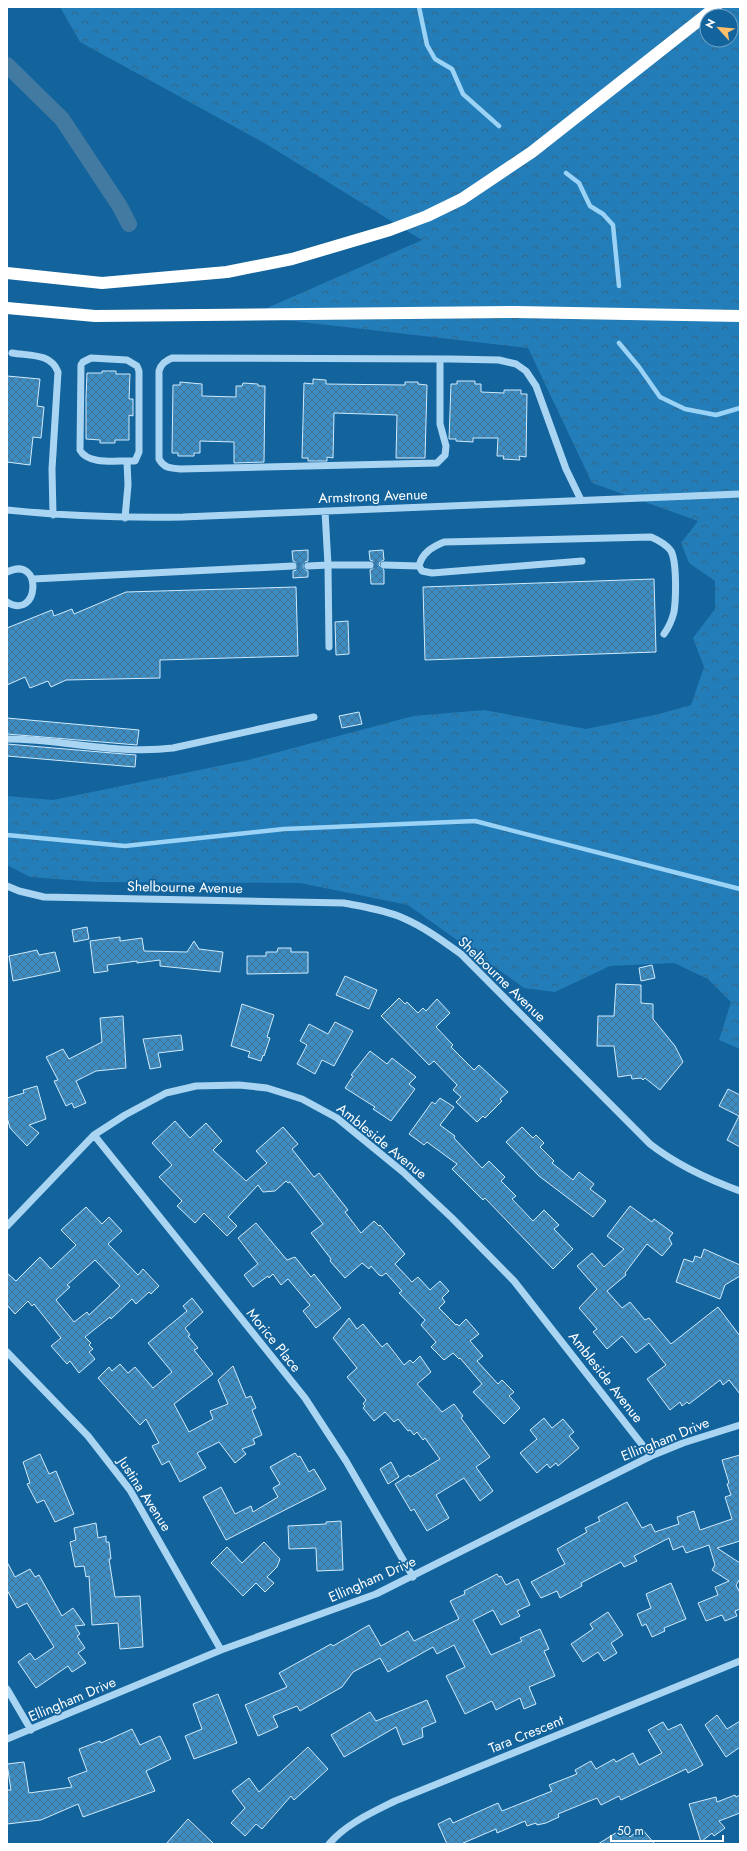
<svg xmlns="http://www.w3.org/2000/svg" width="747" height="1851" font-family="Jost,sans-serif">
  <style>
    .forest { fill: url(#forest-crowns); fill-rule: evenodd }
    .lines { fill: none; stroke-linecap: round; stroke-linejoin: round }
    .stream { stroke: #9bd3f6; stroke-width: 4.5 }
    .canal { stroke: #427aa2; stroke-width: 16 }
    .building { fill: url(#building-cross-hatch); stroke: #d1ebfd; fill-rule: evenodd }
    .minor-tunnel { stroke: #367aab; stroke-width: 7; stroke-dasharray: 7 3.5; stroke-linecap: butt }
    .minor { stroke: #a9d5f3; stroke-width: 7 }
    .highway { stroke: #fff; stroke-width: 12 }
    .labels { text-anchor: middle; stroke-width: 3.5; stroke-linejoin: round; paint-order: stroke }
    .street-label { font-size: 14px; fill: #fff; stroke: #13639c }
  </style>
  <defs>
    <pattern id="forest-crowns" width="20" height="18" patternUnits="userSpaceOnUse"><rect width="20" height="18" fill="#227db9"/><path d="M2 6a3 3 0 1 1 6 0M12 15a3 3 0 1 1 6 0" fill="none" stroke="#356788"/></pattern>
    <pattern id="building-cross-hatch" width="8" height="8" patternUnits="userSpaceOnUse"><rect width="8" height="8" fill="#3d8cc2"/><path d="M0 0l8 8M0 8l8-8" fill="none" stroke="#437293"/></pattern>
  </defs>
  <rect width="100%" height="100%" fill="#13639c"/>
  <path class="forest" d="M60,7H740V1049L719,1040L731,1002L708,979L674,963L610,966L555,992L524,988L408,905L300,883L95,882L30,877L7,865V796L53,800L248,760L413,716L484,710L586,729L659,714L691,705L704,667L693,638L715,609V581L689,563L681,543L698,521L592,483L528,348L249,316L422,240L266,144L80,42ZM707,16H731V40H707Z"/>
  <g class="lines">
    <path class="stream" d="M419,7L427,45L435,59L452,69L463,94L499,126
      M566,173L579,183L590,206L603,214L613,225L619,286
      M619,343L639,367L660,397L685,409L716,415L740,408
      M7,835L125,846L284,829L475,821L740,889"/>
    <path class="canal" d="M7,65L62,119L119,205L129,224"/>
  </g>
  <path class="building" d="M102,371H116V374H130L129,399H133V416L129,415V440H115V443H100V440L86,439V398L87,373H102Z
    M7,376L40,379L37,406L44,407L41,438L33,437L30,465L7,462Z
    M313,379L326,380V384L405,385V382H418V384L427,385L425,458H396L397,415L334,413L333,458L327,457V461H308V458H302L304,383L313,384Z
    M457,381H475V384H481V392L504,393V390H521V394H527L526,457L519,456L520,460L503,459L504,456H497L498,438H473V442L456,441V439H449L451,384H457Z
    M180,382L202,384V396L236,397V386H242L243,383L258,384V386H265L264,462L234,463V442L200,441V453H194V456H178V453H172L173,385H180Z
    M308,550V561L305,562L303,566L304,569L308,571V577L293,578V571L296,570L298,566L297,563L293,561L292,551Z
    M383,550L384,560L380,562L379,565L384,570V584H371L370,570L374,568L375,565L373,561L370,560L369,551Z
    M654,579L656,652L425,660L423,587Z
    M296,587L298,656L160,660V678L66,680L51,687L48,681L30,688L25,677L7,685V628L52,610L54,616L72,609L74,614L126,592Z
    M348,621L349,654L336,655L335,622Z
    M359,712L362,724L342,728L339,716Z
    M7,718L139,730L137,745L7,734Z
    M7,744L136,755L135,767L7,756Z
    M87,927L89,939L74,942L72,930Z
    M120,937V941L142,938L144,951L187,952L194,941L199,949L223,952L220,972L160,966V960L137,963V961L107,965L108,971L94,973L90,941Z
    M278,948H291V952H308V973L247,974V956H266V952H277Z
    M37,950L39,955L55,952L60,971L13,981L9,956Z
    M652,965L655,978L641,981L639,968Z
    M345,976L377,990L369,1009L336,995Z
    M616,984L641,985V1003L653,1004V1019L675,1046L683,1062L660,1090L645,1078L643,1080L641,1078L632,1079L631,1075L618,1077L614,1046H597L598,1016H614Z
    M399,998L405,1004L407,1002L418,1013L423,1008L426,1011L437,999L450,1013L436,1027L453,1045L451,1047L474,1070L479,1065L508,1092L500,1099L502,1101L485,1118L483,1116L477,1122L456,1102L461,1097L453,1090L457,1085L434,1061L429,1065L381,1016Z
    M242,1004L274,1015L267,1037L270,1038L264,1056L263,1055L261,1061L248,1057L250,1052L231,1046Z
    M123,1016L126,1068L96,1071L76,1081L86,1103L74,1108L72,1103L66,1106L54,1081L58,1080L46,1057L63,1049L69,1059L102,1042L100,1018Z
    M335,1022L353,1031L334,1066L322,1060L315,1074L297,1064L307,1045L300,1041L309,1024L328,1034Z
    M181,1035L183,1050L158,1053L161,1067L150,1069L143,1039Z
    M370,1051L387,1064L392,1058L416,1077L409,1084L415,1089L391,1121L373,1109L375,1107L345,1088L353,1076L351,1075Z
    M37,1086L46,1119L29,1125L39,1133L27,1146L10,1128L7,1117V1098L24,1093L23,1090Z
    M728,1089L740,1095V1147L727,1140L739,1116L719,1106Z
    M440,1098L454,1107L440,1125L455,1136L454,1138L482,1168L489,1161L505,1177L501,1181L516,1196L512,1199L533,1221L544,1210L559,1225L554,1229L573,1249L553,1269L485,1198L483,1200L452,1169L457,1164L427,1142L424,1145L409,1134L432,1102L435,1104Z
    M175,1121L190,1138L206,1123L222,1141L213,1150L246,1181L267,1163L256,1151L283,1127L298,1144L292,1149L314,1177L319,1173L348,1210L345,1212L361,1233L374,1221L379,1226L380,1225L405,1254L395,1264L412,1282L418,1277L430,1290L440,1281L449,1291L442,1298L445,1302L439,1308L456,1325L457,1324L459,1326L466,1319L479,1334L470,1341L483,1356L477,1361L498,1384L502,1380L514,1392L509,1396L520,1408L504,1424L473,1392L482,1384L460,1358L459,1359L453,1353L444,1360L431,1347L436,1342L421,1325L425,1320L399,1293L402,1291L386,1273L382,1276L379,1275L371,1266L369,1269L362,1263L345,1278L330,1261L331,1259L311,1233L323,1224L290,1182L288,1183L286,1181L275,1191L263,1192L258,1185L228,1217L237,1226L227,1236L204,1213L195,1223L177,1206L182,1201L159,1177L172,1165L152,1143Z
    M522,1127L533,1138L536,1135L544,1143L540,1147L554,1161L552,1163L573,1180L579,1172L594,1184L590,1189L606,1201L593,1217L539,1176L506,1142Z
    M630,1206L652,1222L654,1219L673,1233L669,1238L672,1244L662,1256L647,1244L625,1273L626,1275L607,1291L622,1308L630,1302L645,1320L649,1318L671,1344L718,1307L740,1336V1394L729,1380L723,1385L720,1380L689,1404L687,1402L682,1406L680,1402L670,1410L647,1379L666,1365L649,1343L636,1353L622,1336L607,1349L593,1332L597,1329L579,1308L597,1289L577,1266L592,1253L604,1267L624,1249L607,1236Z
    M86,1207L102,1224L109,1217L122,1231L108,1244L138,1275L143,1269L159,1286L151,1294L149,1292L136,1304L132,1299L111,1319L110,1317L85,1337L91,1343L89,1345L93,1349L89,1352L95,1359L79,1373L70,1361L67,1364L51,1346L61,1338L34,1304L32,1306L28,1301L15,1314L7,1305V1273L16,1281L40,1257L51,1269L76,1245L61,1230ZM95,1260L120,1286L89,1315L87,1312L74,1322L56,1300L70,1287L67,1285Z
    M256,1223L287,1260L295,1257L311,1277L314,1274L341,1308L316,1328L303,1311L310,1305L288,1279L281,1285L273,1274L269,1278L268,1276L253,1287L244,1275L258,1264L238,1238Z
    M704,1249L740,1265V1276L725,1285L720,1299L676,1282L684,1259L693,1262L695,1256L701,1258Z
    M192,1298L203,1312L185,1328L190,1335L188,1336L198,1348L194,1350L213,1374L174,1404L189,1432L213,1419L210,1411L228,1404L218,1380L233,1366L246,1398L251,1396L256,1408L252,1410L262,1435L253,1439L255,1444L242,1449L246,1454L235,1463L219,1442L197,1453L206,1468L180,1482L169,1461L162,1465L152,1446L159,1443L146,1419L140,1425L98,1378L109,1367L112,1371L120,1364L128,1373L135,1367L153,1388L172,1372L148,1343L187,1311L183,1306Z
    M349,1318L357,1329L363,1324L382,1347L387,1343L404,1365L410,1360L413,1363L420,1356L431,1372L417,1384L442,1412L454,1404L463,1416L461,1418L490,1457L476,1467L493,1491L480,1501L464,1478L436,1495L449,1518L427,1531L414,1509L411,1511L395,1484L409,1475L410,1477L440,1459L425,1438L423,1440L417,1432L414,1435L410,1430L408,1431L398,1419L394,1422L385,1412L374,1421L363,1408L365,1406L363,1404L366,1400L347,1377L357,1368L333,1338Z
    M544,1418L552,1428L563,1419L574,1432L569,1436L579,1448L558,1466L556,1463L550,1468L547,1464L537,1473L520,1453L537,1439L530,1430Z
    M295,1453L298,1457L300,1456L309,1472L314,1469L326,1489L226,1540L203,1497L221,1487L235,1514L251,1506L253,1512L278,1497L273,1488L280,1484L270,1467Z
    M40,1454L49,1474L56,1471L74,1514L55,1522L44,1500L37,1503L27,1484L30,1483L23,1462Z
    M740,1455V1541L717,1548L740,1563V1579L736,1585L740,1593V1609L735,1611L737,1616L725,1621L722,1615L706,1621L698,1603L718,1595L715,1587L729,1581L712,1570L715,1565L709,1545L686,1553L683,1546L673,1550L669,1538L634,1556L637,1561L624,1567L621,1562L581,1583L582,1586L560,1598L557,1591L541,1598L531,1582L565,1564L557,1549L587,1532L585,1528L600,1521L598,1517L627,1502L642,1528L651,1524L655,1532L679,1524L677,1517L691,1512L694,1511L700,1530L732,1519L725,1497L731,1495L727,1484L729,1483L722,1460Z
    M391,1462L399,1477L388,1484L380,1469Z
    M341,1521L343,1570L317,1571L316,1548L289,1549L288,1526L326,1524V1522Z
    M96,1523L98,1538L106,1536V1542H109L111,1559H109L115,1597L140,1596L143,1647L120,1649L118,1623L92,1625L89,1576L86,1577L84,1566L75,1567L70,1542L76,1540L74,1528Z
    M264,1542L280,1559L277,1567L267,1577L274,1583L265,1592L256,1583L243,1596L211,1563L227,1547L242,1563Z
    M7,1562L15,1577L30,1569L35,1577L39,1575L62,1616L73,1608L85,1625L75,1626L80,1634L77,1636L85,1648L78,1653L86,1663L72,1672L68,1666L36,1688L18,1662L30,1653L35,1660L54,1647L27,1603L17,1608L7,1590Z
    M497,1574L499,1577L501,1576L506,1585L518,1579L530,1605L517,1611L520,1616L501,1625L493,1610L473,1620L491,1655L522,1641L520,1638L540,1629L549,1649L544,1651L555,1676L529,1687L536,1704L524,1709L520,1698L496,1710L492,1701L465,1714L446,1676L465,1667L454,1645L437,1654L433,1647L388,1672L380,1658L353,1672L342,1687L300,1711L297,1706L273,1716L278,1727L258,1736L245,1705L287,1687L279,1673L331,1644L333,1646L369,1625L381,1646L408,1631L414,1641L459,1619L450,1601L465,1594L464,1591Z
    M671,1583L686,1619L664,1628L665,1631L652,1637L646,1624L642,1626L637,1614L651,1608L646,1594Z
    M608,1612L623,1635L611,1643L617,1653L604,1661L598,1652L583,1662L571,1644L593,1629L590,1624Z
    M218,1694L237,1743L194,1759L185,1736L202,1729L193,1704Z
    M427,1700L436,1722L422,1728L423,1737L403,1745L396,1727L344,1757L331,1735L370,1712L376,1721Z
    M717,1715L727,1729L740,1721V1747L726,1757L705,1725Z
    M663,1722L668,1730L681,1724L703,1765L688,1773L686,1769L621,1800L619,1796L601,1805L597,1798L558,1814L559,1817L546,1823L537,1825L536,1823L527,1826L525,1821L497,1833L496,1829L461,1844H447L438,1824L450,1818L453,1823L498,1803L502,1811L552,1791L549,1785L577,1774L575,1770L591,1761L596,1769L614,1759L616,1762L633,1753L639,1765L662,1753L648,1730Z
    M132,1729L140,1745L160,1736L171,1759L146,1771L155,1791L83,1817L78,1804L41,1820L7,1824V1790H11L7,1764L24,1762L29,1793L72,1787L68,1778L87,1771L79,1749L100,1741L101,1743Z
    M308,1747L328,1769L294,1800L291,1796L262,1829L256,1824L245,1836L231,1823L245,1808L232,1791L249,1778L259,1792Z
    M735,1795L736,1797L740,1795V1813L719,1821L725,1828L714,1836L712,1833L701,1842L689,1804L716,1797L717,1802Z
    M188,1819L214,1844H166Z
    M641,1828L655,1844H598L622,1829L630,1837Z"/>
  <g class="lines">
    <path class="minor-tunnel" d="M370,565H384
      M293,566H308"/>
    <path class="minor" d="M12,353C30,356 51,353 58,372L52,469L53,515
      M440,359V424L446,446L445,455L437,463L180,469C170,468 164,468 159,459V371C161,364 165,361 172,358L451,359L499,360L516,364L526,371L536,386L566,469L581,500
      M7,510C66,516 124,518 183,517L740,494
      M125,518L128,485L127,461C113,461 87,464 80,450L81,365L83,362L91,358L127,360L137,366L139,371V452L135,461H127
      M384,565L419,566L422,571L432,573L582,561
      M308,566L328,565L325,511
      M419,566C422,553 432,547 444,542L651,537C658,540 666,544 671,551C677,562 676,599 674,612C672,620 669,627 664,634
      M7,572C44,554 39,622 7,602
      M33,579L293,566
      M329,647L328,565H370
      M7,739C64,739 116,755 173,748L314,717
      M7,886L19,891L44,897L344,903C364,907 385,910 403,918C424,927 443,941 461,954L650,1144C677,1165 707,1179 740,1191
      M94,1135L305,1398L346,1461L413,1577
      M7,1226L94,1135L125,1115L166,1093L196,1086L239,1085L267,1088L302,1099L337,1118L403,1172L452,1218L514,1281L651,1456
      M7,1352L88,1436L130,1490L221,1650
      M7,1689L31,1730
      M7,1739L221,1650L376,1594L651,1456L683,1443L740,1425
      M329,1844C346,1824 371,1813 395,1801L740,1661"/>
    <path class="highway" d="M7,273L102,283L227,272L292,259L390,230L427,216L462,199L532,152L716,7
      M7,308L95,316L516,312L740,316"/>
  </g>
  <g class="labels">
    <g class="street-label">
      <text transform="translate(373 496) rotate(-2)" y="5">Armstrong Avenue</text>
      <text transform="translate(185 887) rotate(1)" y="5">Shelbourne Avenue</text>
      <text transform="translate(502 979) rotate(44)" y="5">Shelbourne Avenue</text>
      <text transform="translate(382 1141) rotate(39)" y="5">Ambleside Avenue</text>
      <text transform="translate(274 1340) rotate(51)" y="5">Morice Place</text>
      <text transform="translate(606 1377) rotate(52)" y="5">Ambleside Avenue</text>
      <text transform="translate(665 1439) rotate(-22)" y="5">Ellingham Drive</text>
      <text transform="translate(145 1494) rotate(57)" y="5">Justina Avenue</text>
      <text transform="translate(372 1579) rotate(-24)" y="5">Ellingham Drive</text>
      <text transform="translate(72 1699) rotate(-23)" y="5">Ellingham Drive</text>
      <text transform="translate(526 1734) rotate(-22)" y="5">Tara Crescent</text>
    </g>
  </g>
  <rect width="747" height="1851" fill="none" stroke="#ffffff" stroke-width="16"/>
  <g transform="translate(719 28) rotate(297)"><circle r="19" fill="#13639c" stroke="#71a1c4"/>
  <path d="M0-3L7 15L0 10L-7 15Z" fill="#ffbf6b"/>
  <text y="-6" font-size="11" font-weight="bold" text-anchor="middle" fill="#ffffff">N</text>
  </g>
  <path d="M611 1835v6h112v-6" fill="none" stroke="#ffffff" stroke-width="2"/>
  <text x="617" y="1835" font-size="12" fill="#ffffff" stroke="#13639c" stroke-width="3" paint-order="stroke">50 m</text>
</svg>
